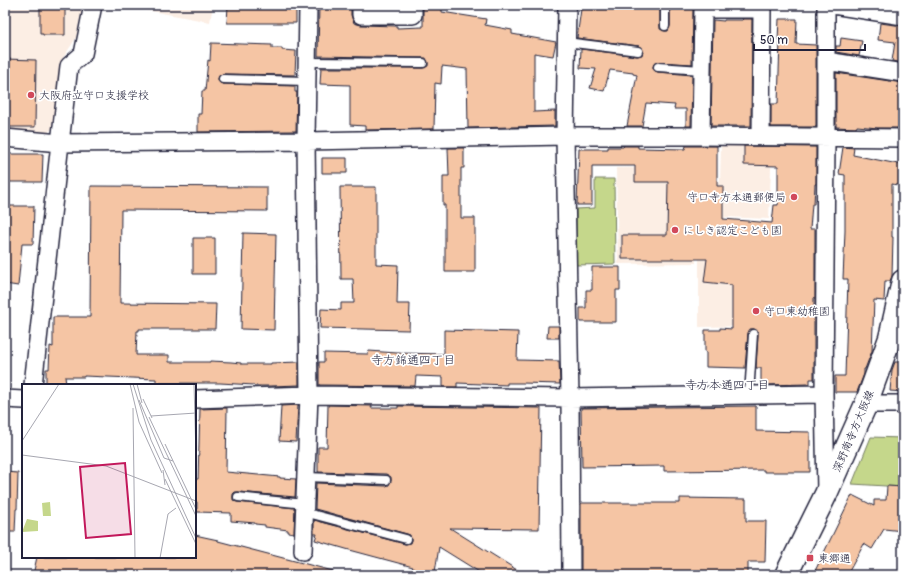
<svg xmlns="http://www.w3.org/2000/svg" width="908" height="580" font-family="Pangolin,'Klee One',sans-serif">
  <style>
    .built { fill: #fceee4 }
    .green { fill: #c5d78b; stroke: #747c63 }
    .building { fill: #f5c5a4; stroke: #22223b }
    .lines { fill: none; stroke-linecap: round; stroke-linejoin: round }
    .lane-casing { stroke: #22223b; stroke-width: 11 }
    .street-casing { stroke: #22223b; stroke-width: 20 }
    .secondary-casing { stroke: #22223b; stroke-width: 25 }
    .lane { stroke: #fff; stroke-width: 8 }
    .street { stroke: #fff; stroke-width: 17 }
    .secondary { stroke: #fff; stroke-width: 22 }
    .poi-dot { fill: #d1495b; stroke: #fff; stroke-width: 1.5 }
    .labels { text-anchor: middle; stroke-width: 3.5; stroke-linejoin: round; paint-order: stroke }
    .poi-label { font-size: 11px; fill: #22223b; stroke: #fff; text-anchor: start }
    .street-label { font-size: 11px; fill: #22223b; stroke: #fff }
    .neighbourhood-label { font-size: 12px; fill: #22223b; stroke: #fff }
    .inset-road { fill: none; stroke: #a7a7b1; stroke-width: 1 }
    .view { fill: #c2185b; fill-opacity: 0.15; stroke: #c2185b; stroke-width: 2 }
    .inset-edge { fill: none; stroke: #22223b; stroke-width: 2 }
  </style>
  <rect width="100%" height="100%" fill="#fff"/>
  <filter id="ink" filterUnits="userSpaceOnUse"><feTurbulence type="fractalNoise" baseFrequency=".025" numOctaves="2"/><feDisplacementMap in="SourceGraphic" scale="8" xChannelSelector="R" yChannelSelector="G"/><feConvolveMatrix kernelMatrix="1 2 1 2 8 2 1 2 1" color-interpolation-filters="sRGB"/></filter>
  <g filter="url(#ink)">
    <path class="built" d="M5,5H83L76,38L61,61L52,129L46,134H5Z
      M119,5H213L210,22Z
      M772,144L769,219L725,217L723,261L820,269L819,325L699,327V184L720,183L721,145Z
      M697,167L696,263L618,264L616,168Z"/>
    <path class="green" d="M595,179H614L615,264L576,265V209L595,208Z
      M871,437L903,438V487L852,484Z"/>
    <path class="building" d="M40,5H65V35H43V34H40Z
      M228,5H296V23H227Z
      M319,5H351V15L354,23L361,25L397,26V28L423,27V5H442V12L486,19L485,25L512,30V34L556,42L553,56L534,53V112L555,111V126L468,128L467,69L442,66L441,84L435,83L434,129L365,130V126L350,125V85L320,84L321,68H423L428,66V63L426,58H423L318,56Z
      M583,5H660V29L665,31H668L670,26V5H694L693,9L692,64L658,62L654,64L653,67L655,71L658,72L692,75L691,126H686V109H674L675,105L646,103L642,126H627L637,75L633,74V73L610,70L604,91L590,88L596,69L580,68L581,49L637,56L642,55L643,51L642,47L639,46L577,38L581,9H583Z
      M743,19H752L751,126H711L713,20L724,21V20H742Z
      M779,19H797L796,44L816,45V127H771V104H778L780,40H778Z
      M880,23L903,26V63L892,61L895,42L878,40Z
      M841,38L862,41L859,56L836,52V46H840Z
      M211,43L272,45V48H282V50L296,51L295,75L223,74L219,76L218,79L220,83L223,84L295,86V92H297L296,131L198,132V114H201L202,91H205L208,60L210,61Z
      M5,59L36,60L35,127H5Z
      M836,73L903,83V128H878L857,126V127L855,128L836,127Z
      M624,146H638V148L685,149L686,146H717V186H723V219L772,223L774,205H778V166L744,165V146L816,147V184H815L814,204H812L810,229H815V298H814V379H810V384L761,385V368H756L758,334V331L754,329H750L748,333L745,368L706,367V352H705V330H720V328L732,329V285L704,282L707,259H622V235H667L668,182H635V166H592V205H577L579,149H608V147H623Z
      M843,147L854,148L853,155L903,165V186L892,184V237H893L892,276L890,281H885L884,301L874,300L872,351L865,369H864V374L857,392H835V376H845L848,279H843L845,231V175L839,174Z
      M448,148H464V168H461V218H475V272H445V205H443V176H449Z
      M5,154H43L42,182H5Z
      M322,158H347V173H322Z
      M91,186L267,187V211L121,210L120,303L216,304L215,329H139V331H137L136,355H169V362H210V361L231,362L241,363V364H271V363L299,362V385L271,386H254V385L220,383H156V379L84,376V377H65L66,384H46V369H49L50,346L53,347V317H90Z
      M340,187H376V264L398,265L397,304H410L409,330L320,328L321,309L341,310V303H354L353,279H341Z
      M5,206H34L33,244H22L18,286L5,284Z
      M243,233L276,234L274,330L241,329Z
      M193,238H215V274H193Z
      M592,267H620V290H616V322H580V308H586V290H592Z
      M548,326H559V338H547Z
      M444,330L518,332L517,360L559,361L560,384L522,383H507V385L457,383V387H443V377L416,376L415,386L319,385V362H324V353L368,354L369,351L397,353L444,354Z
      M895,362H903V392L890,391L892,370Z
      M298,405L296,442L279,441L281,406Z
      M328,405L372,406L371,408H398V406L541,408L539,529L450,528L525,575H484L439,547L435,572L412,569L413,567L346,549L315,540L317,534H314V520L405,544L410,543L411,540L410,535L407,534L315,509L316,483L386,486L389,485L391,481V477L386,474L318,472V447H327Z
      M756,406V431L810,432V472H764V470L664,471V466L582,467L581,408Z
      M227,408L226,472L280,477V478L296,479L295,497L238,492H235L233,494V500L237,502L295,508L294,533L288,532V530L265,527V525L255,524V523L231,521V513L197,512V502L195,501V479H198L200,409Z
      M5,472L18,473L17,509H16L15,532H5Z
      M887,486L903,487V531L884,529L872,549L864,544L847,575H813L852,495L874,506V500H886Z
      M680,498L746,499V521H766L765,562H748V575H581V503H680Z
      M195,535L218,540V541L333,571L332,575H33L37,557H195Z"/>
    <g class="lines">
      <defs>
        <path id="lane" d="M665,26V5
          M566,42L638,51
          M307,62L423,63
          M658,67L702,70
          M223,79L307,81
          M749,395L753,334
          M306,477L386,480
          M238,497L305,504
          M304,512L406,539"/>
        <path id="street" d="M361,5V15H413V5
          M567,5L565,136L570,398L571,575
          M826,5V138L824,394L826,491
          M833,5L903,16
          M826,61L903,73
          M701,136L703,9H762L761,137
          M5,138L60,143L306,141L565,136H701L903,138
          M33,385L60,143L69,66L83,54L93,5
          M5,399L23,400
          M195,399L309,395L570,398L824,394
          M866,404H903
          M303,551L309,395L306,141L308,5"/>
        <path id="secondary" d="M786,575L826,494L866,404L890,338L903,281"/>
      </defs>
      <use href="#lane" class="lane-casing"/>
      <use href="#street" class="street-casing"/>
      <use href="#secondary" class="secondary-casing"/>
      <use href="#lane" class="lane"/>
      <use href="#street" class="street"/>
      <use href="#secondary" class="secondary"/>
    </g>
  </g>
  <g class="poi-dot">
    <circle cx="31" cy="95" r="4"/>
    <circle cx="794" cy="197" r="4"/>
    <circle cx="675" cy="230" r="4"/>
    <circle cx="756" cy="311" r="4"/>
    <rect x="806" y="554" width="8" height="8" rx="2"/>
  </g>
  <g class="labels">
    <g class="poi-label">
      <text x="39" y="99">大阪府立守口支援学校</text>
      <text x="786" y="201" text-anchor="end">守口寺方本通郵便局</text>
      <text x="683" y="234">にしき認定こども園</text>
      <text x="764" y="315">守口東幼稚園</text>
      <text x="818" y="562">東郷通</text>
    </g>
    <g class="street-label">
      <text transform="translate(853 431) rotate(-67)" y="4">深野南寺方大阪線</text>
    </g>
    <g class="neighbourhood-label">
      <text x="413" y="364">寺方錦通四丁目</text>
      <text x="727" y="389">寺方本通四丁目</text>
    </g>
  </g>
  <g transform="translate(22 384)">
    <rect width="174" height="174" fill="#fff"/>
    <path d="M28,118L29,132H21L20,119ZM5,135L16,137V147L0,148Z" fill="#c5d78b"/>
    <path class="inset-road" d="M108,0L117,38L140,89M111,0L129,56L174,154M115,0L120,19M172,0L174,73M121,15L130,34M117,16L142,74L151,77M111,24L113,174M129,32L174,29M127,33L174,132M0,57L37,0M143,60L174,125M0,71L84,82L174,117M141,86L143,101M143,95L174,160M138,174L146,130L154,124"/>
    <path class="view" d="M103,79L109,150L64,154L58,83Z"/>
    <rect width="174" height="174" class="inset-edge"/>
  </g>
  <rect width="908" height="580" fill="none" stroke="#fff" stroke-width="20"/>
  <rect x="10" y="10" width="888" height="560" fill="none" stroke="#22223b" stroke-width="1.5" filter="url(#ink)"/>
  <path d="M754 44v6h111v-6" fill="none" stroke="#22223b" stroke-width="2"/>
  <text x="760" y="44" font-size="12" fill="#22223b" stroke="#ffffff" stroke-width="3" paint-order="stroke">50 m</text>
</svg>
